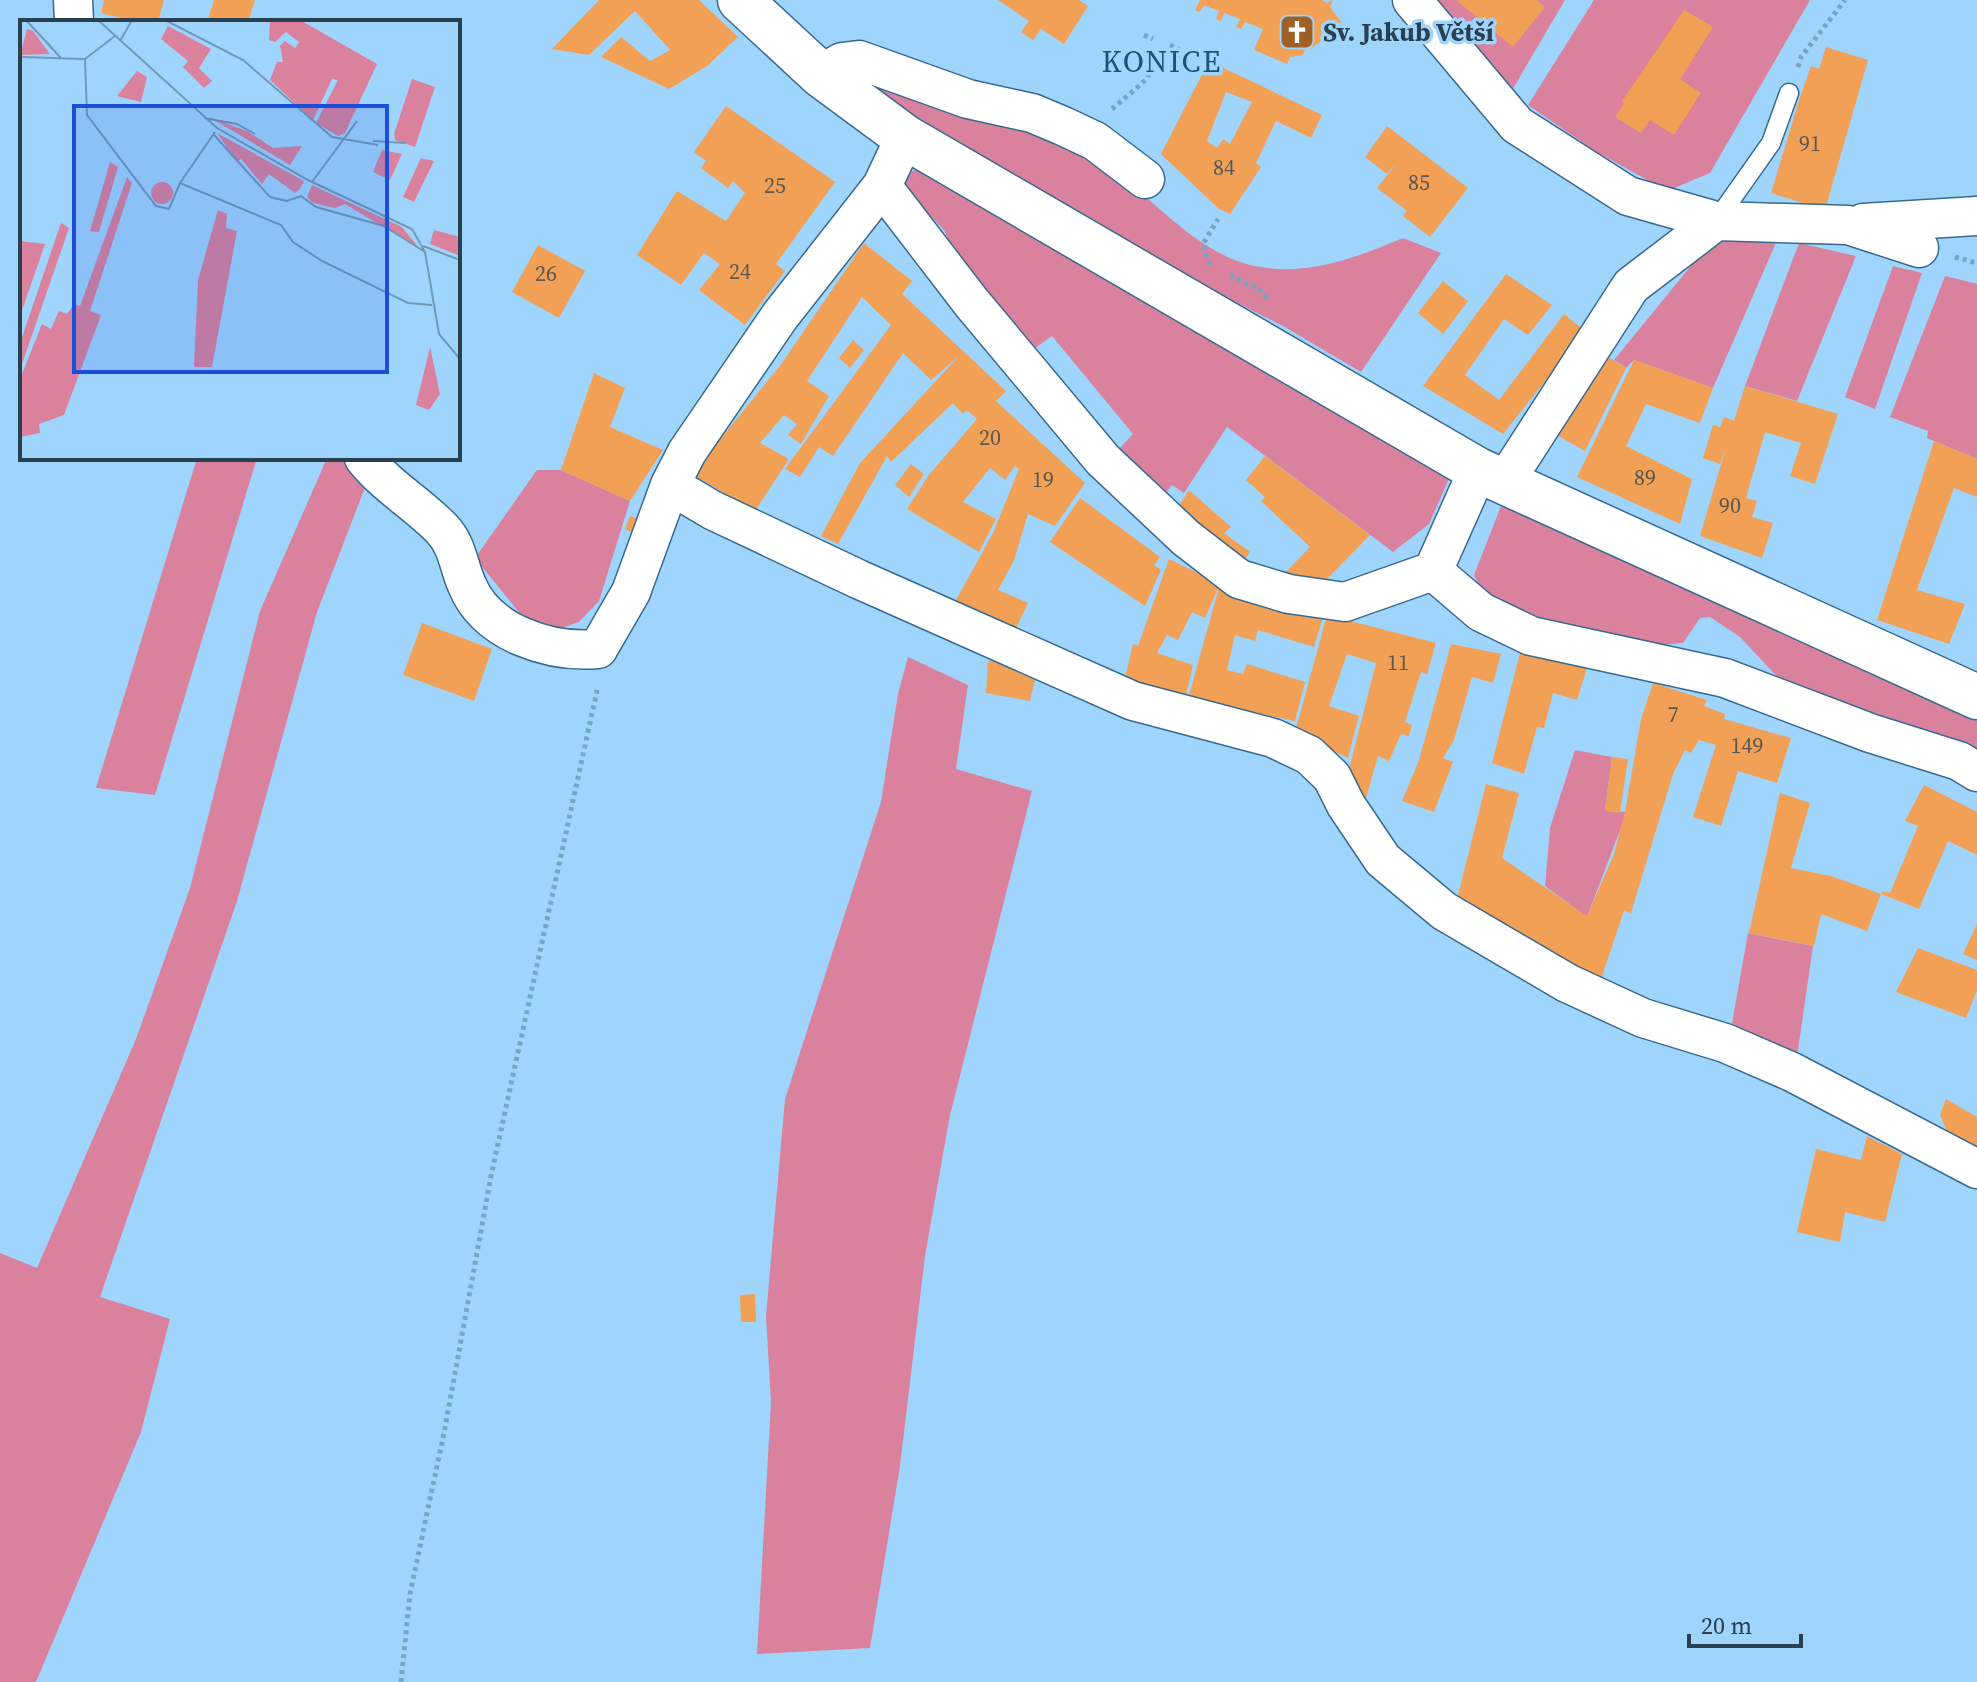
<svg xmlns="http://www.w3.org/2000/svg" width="1977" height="1682" font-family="'Source Serif 4',serif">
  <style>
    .green { fill: #da829d }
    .building { fill: #f2a055; fill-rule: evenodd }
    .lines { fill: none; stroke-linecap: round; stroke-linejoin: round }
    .lane-casing { stroke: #376a8e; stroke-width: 21 }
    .street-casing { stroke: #376a8e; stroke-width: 41 }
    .secondary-casing { stroke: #376a8e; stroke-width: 47 }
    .path { stroke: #79a5c5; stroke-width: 5; stroke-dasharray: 4 4; stroke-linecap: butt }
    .lane { stroke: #fff; stroke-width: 18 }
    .street { stroke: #fff; stroke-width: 38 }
    .secondary { stroke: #fff; stroke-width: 44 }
    .labels { text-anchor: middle; stroke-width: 7; stroke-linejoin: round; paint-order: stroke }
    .number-label { font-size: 22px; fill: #5b5851 }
    .poi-label { font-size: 26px; font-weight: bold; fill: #294050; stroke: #9fd5fd; text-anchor: start }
    .quarter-label { font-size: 30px; letter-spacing: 2px; fill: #1d5274; stroke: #9fd5fd }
    .inset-road { fill: none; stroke: #7099b8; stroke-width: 2 }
    .view { fill: #1d4ed8; fill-opacity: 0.15; stroke: #1d4ed8; stroke-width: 4 }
    .inset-edge { fill: none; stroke: #294050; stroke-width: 4 }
  </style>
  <rect width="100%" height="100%" fill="#9fd5fd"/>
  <path class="green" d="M1424,0H1565L1511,92Z
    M1594,0H1810L1710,173L1667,191L1595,151L1528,105Z
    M849,71C929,96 1024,116 1096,159C1135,183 1168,221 1206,245C1271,288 1337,266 1403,238L1441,253L1361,372L1283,326L1072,219L862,96Z
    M920,168L1452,472L1429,524L1393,552L1227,427L1184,493L1172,485L1164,495L1115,453L1133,434L1052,336L1028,353L963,271L944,230L906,190L905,174Z
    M1739,232L1778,238L1713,388L1634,360L1626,368L1614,360L1708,245Z
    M1799,243L1856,256L1797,401L1745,386Z
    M1893,266L1922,273L1875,409L1845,397Z
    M1945,276L1977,284V459L1927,438L1928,431L1890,417Z
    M197,458H257L155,795L96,788Z
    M327,458H340L366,485L317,612L237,901L100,1297L170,1319L141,1432L36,1682H0V1253L37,1268L136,1039L190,888L260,611Z
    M537,470H561L630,501L599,601L579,622L552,631L526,621L475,558Z
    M1503,501L1977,718V757L1783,683L1740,637L1710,617L1700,618L1683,643L1651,646L1509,612L1483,594L1474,575Z
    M908,657L968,685L956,769L1032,791L950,1115L925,1256L900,1466L870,1648L757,1654L771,1402L766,1316L785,1099L881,802L898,694Z
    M1575,750L1612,757L1605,811L1627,812L1587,917L1545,886L1550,828Z
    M1748,933L1813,946L1796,1064L1732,1023Z"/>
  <path class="building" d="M104,0H164L158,22H137L101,13Z
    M214,0H255L248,22H207Z
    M599,0H699L738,37L707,66L669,89L601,57L621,37L650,61L670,50L635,11L589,55L552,49Z
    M998,0H1079L1088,6L1064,44L1041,29L1033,40L1021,32L1029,21Z
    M1200,0H1322L1327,3L1333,0L1330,7L1342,23L1335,22L1331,42L1327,37L1310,49V41L1302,38L1300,43L1305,49L1303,55L1290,57L1287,64L1254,50L1263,29L1245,22L1241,29L1236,27L1240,19L1224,13L1221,21L1216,19L1219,11L1204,5L1200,12L1195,10Z
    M1456,0H1536L1545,7L1513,47Z
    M1684,10L1713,27L1680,79L1701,93L1674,135L1650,120L1641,133L1615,117L1624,103L1622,101Z
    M1826,47L1868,60L1825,210L1771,193L1800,97L1811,66L1819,69Z
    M1209,61L1322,115L1311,138L1276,121L1256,163L1261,167L1230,214L1219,209L1161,154ZM1226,92L1252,102L1230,144L1223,139L1217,148L1207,141Z
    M726,106L835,182L776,264L785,271L745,325L699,290L720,264L704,253L681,285L637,255L677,191L726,221L745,193L733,181L728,188L701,168L706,161L694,152Z
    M1387,126L1468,188L1430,237L1403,216L1407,211L1377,188L1397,163L1387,174L1365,157Z
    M864,243L912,281L902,294L1006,391L996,401L1085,483L1055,526L1028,514L1014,560L998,590L1028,603L1016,628L956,600L993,533L1019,469L1015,466L1005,480L990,468L963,502L996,519L979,552L907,509L928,476L977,419L967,410L963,414L953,403L891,462L887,456L838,544L821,536L860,463L959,356L931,380L903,353L833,456L819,447L800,477L785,469L891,325L862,297L807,381L829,396L801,444L788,435L797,424L784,415L760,443L789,459L755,511L692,474L782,363Z
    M538,245L585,271L559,318L512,292Z
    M1506,274L1552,305L1528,335L1504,319L1465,375L1499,400L1564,314L1585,331L1503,434L1423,386Z
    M1443,281L1468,301L1443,334L1418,313Z
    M853,340L864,350L850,368L839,358Z
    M1600,352L1626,368L1585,451L1555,434Z
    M1634,360L1713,388L1700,423L1646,404L1626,446L1692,479L1680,524L1577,477Z
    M594,373L625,388L610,427L663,450L630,501L561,470Z
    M1745,386L1838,414L1815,484L1790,476L1801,443L1765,432L1746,498L1757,501L1752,517L1773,523L1762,558L1700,536L1726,447L1720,464L1703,458L1713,425L1720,427L1724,417L1734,421Z
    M1934,441L1977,459V497L1954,488L1917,590L1965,604L1949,644L1877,620Z
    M1265,456L1370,535L1320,586L1276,582L1310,547L1261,501L1265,497L1246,480Z
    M911,464L924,474L909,497L895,485Z
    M1189,490L1231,527L1224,533L1250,552L1239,568L1179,506Z
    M1080,498L1160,557L1154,565L1161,570L1145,606L1050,542Z
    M630,516L643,521L638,535L625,529Z
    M1169,559L1220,584L1205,618L1192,612L1178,640L1167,635L1157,653L1193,665L1185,700L1124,682L1133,644L1138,646Z
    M1220,584L1324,614L1314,647L1258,630L1255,641L1235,635L1227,670L1243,674L1247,664L1305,682L1295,721L1188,699Z
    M1327,615L1436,643L1427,674L1421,672L1405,722L1412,725L1409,736L1401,734L1389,761L1378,756L1363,809L1345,785L1376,663L1347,654L1329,706L1359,716L1348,758L1295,732Z
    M422,623L492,649L474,701L403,675Z
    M1451,644L1501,654L1493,683L1472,677L1454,740L1443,758L1453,762L1434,812L1402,801L1419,760Z
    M1521,649L1588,665L1577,700L1553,693L1544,728L1537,727L1524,774L1492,763Z
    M988,661L1010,662V669L1035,679L1030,701L986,693Z
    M1653,683L1707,700L1704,706L1725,714L1724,719L1791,738L1777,783L1738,771L1721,826L1693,817L1716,745L1699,740L1691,753L1685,750L1673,774L1631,913L1624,911L1597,991L1457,899L1486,784L1519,793L1502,858L1587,916L1614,854L1625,812L1641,719Z
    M1612,757L1628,759L1620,813L1605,811Z
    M1924,785L1977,812V855L1948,841L1919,909L1881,894L1867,931L1821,914L1814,946L1749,933L1780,793L1810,803L1791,868L1831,876L1881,894L1883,891L1890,893L1918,826L1905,821Z
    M1977,924V960L1963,954Z
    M1918,948L1977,970V990L1966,1018L1896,992Z
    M1946,1099L1977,1117V1154L1950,1138L1940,1115Z
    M1867,1136L1902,1154L1885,1222L1845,1212L1840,1242L1797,1232L1816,1149L1861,1160Z
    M755,1294L756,1322H741L740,1295Z"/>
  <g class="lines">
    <defs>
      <path id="lane" d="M1716,221L1771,143L1789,93"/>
      <path id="street" d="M73,0L74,22
        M1412,0L1517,125L1628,196L1716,221L1848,225L1919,248
        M821,75L842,62L859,60L968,99L1032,113L1063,126L1095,141L1145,179
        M882,186L971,302L1103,460L1186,538L1239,579L1289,594L1345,602L1433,571L1481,612L1531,636L1725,678L1870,733L1959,761L1977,772
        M1863,223L1977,216
        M364,458C386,486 418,504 442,529C458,546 458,565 467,585C487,634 551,653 598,649L631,592L670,485L712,510L858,579L1133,701L1273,738L1309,755L1332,777L1346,805L1383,860L1444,911L1567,983L1643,1018L1725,1043L1792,1072L1977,1169
        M1504,483L1631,286L1716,221
        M670,485L687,452L780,316L882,186L905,137
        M1433,571L1478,470"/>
      <path id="secondary" d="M740,0L821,75L905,137L1478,470L1977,697"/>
    </defs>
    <use href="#lane" class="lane-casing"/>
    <use href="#street" class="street-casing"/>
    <use href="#secondary" class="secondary-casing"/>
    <path class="path" d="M1144,35L1153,39
      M1170,45L1180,50
      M1798,67L1801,57L1845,0
      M1112,109L1147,79L1157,52
      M1955,257L1977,263
      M1210,265L1203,244L1218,219
      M1230,275L1260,290L1268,299
      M401,1682L410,1594L445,1428L491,1176L598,686"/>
    <use href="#lane" class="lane"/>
    <use href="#street" class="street"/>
    <use href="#secondary" class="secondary"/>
  </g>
  <defs>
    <symbol id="church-square" viewBox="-11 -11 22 22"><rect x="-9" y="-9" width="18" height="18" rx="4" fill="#9e6025" stroke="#9fd5fd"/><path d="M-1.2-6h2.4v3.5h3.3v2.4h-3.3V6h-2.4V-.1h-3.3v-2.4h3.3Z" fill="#fff"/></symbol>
  </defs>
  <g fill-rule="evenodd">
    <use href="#church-square" x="1277" y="12" width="40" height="40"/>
  </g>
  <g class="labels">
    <g class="number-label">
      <text x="1810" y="151">91</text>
      <text x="1224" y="175">84</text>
      <text x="1419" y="190">85</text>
      <text x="775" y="193">25</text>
      <text x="740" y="279">24</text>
      <text x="546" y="281">26</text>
      <text x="990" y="445">20</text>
      <text x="1645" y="485">89</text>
      <text x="1043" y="487">19</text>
      <text x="1730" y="513">90</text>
      <text x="1398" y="670">11</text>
      <text x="1673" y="722">7</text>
      <text x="1747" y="753">149</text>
    </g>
    <g class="poi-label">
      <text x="1323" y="41">Sv. Jakub Větší</text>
    </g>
    <g class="quarter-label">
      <text x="1162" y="72">KONICE</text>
    </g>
  </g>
  <g transform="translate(20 20)">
    <rect width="440" height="440" fill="#9fd5fd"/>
    <path d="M250,0H280L357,44L325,113L318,116L296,103L318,60L312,59L293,100L250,60L257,42H263L260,26L265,21L275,28L279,22L266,12L255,22L249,20ZM148,6L191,29L179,48L192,61L184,68L163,47L168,41L141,19ZM7,9L13,11L30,34L0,35ZM117,51L127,57L121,82L97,76ZM392,59L415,67L395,127L375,120L374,114ZM189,97L227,111L253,128L282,126L270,145ZM197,113L284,161L280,169L275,173L249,154L242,164L221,139L217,142ZM362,130L382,134L370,160L353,152ZM401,138L414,141L394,182L383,177ZM90,142L98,147L79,212L70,211ZM107,157L112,163L70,291L81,295L44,395L19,404L20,413L0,417V359L22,304L31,309L39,291L47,294L54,284L60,286ZM131 173a11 11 0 1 1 22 0a11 11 0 1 1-22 0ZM292,165L382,207L400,229L325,184L315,188L293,183L287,177ZM198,190L207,194L206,208L217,211L192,347H174L178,260ZM41,203L49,208L0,350V323ZM414,210L440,217V236L410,224ZM0,221L25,224L0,296ZM410,327L420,374L409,390L396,385Z" fill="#da829d"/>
    <path class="inset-road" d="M6,0L41,38M78,0L197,108L288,160L392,209L405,232L419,314L440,339M145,0L223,40L312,117L358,125M100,21L112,0M0,37L65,39L95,16M65,39L67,95L136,186L149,189L160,163L261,205L273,222L302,241L388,283L412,285M184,98L217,104L235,114M194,115L250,177L267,181L281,176L296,187L364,206L405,232M353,121L385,123M292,162L337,101M160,163L195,112M403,226L440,240"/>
    <path class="view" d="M54,86H367V352H54Z"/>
    <rect width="440" height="440" class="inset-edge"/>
  </g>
  <path d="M1689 1634v12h112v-12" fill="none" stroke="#294050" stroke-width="4"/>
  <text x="1701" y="1634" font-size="24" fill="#294050" stroke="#9fd5fd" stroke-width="6" paint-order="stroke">20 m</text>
</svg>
